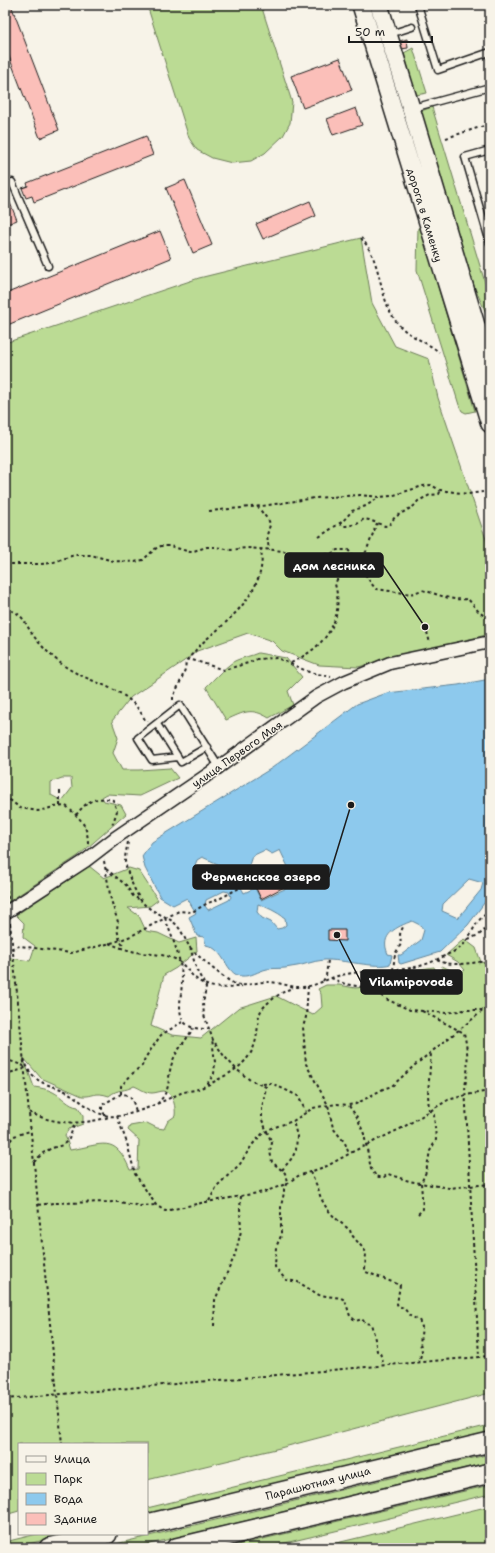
<svg xmlns="http://www.w3.org/2000/svg" width="495" height="1553" font-family="'Shantell Sans',sans-serif">
  <style>
    .green { fill: #bbdb94; stroke: #6c7c58; fill-rule: evenodd }
    .water { fill: #8dc9ed; stroke: #608499; fill-rule: evenodd }
    .building { fill: #fbbfb9; stroke: #1c1c1c }
    .lines { fill: none; stroke-linecap: round; stroke-linejoin: round }
    .service-casing { stroke: #1c1c1c; stroke-width: 9 }
    .minor-casing { stroke: #1c1c1c; stroke-width: 15 }
    .secondary-casing { stroke: #1c1c1c; stroke-width: 20 }
    .primary-casing { stroke: #1c1c1c; stroke-width: 22 }
    .path { stroke: #1c1c1c; stroke-width: 2; stroke-dasharray: 3 3; stroke-linecap: butt }
    .service { stroke: #f7f3e8; stroke-width: 6 }
    .minor { stroke: #f7f3e8; stroke-width: 12 }
    .secondary { stroke: #f7f3e8; stroke-width: 17 }
    .primary { stroke: #f7f3e8; stroke-width: 19 }
    .labels { text-anchor: middle; stroke-width: 3; stroke-linejoin: round; paint-order: stroke }
    .street-label { font-size: 11px; fill: #1c1c1c; stroke: #f7f3e8 }
    .leader { fill: none; stroke: #1c1c1c; stroke-width: 1.5 }
    .callout-dot { fill: #1c1c1c; stroke: #f7f3e8; stroke-width: 1.5 }
    .callout { fill: #1c1c1c; stroke: #1c1c1c; stroke-width: 1.5 }
    .callout-label { font-size: 12px; text-anchor: middle; font-weight: bold; fill: #fff }
  </style>
  <rect width="100%" height="100%" fill="#f7f3e8"/>
  <filter id="ink" filterUnits="userSpaceOnUse"><feTurbulence type="fractalNoise" baseFrequency=".025" numOctaves="2"/><feDisplacementMap in="SourceGraphic" scale="8" xChannelSelector="R" yChannelSelector="G"/><feConvolveMatrix kernelMatrix="1 2 1 2 8 2 1 2 1" color-interpolation-filters="sRGB"/></filter>
  <g filter="url(#ink)">
    <path class="green" d="M147,5H261L292,102L290,123L283,136L265,153L251,161L232,163L212,158L197,150L189,138Z
      M413,48L427,93L416,95L404,53Z
      M432,107L490,299V322L474,286L421,111Z
      M420,226L475,411L466,413L462,411L459,405L417,270L418,228Z
      M361,238L372,303L395,346L429,359L438,398L490,551V634L358,667L319,665L282,651L272,641L248,633L197,651L187,659L131,697L112,721L118,738L113,753L122,770H139L170,768L178,778L140,796L107,794L102,797L104,801L121,805L126,814L78,856L5,904V343L199,278ZM62,778H71L72,788L62,801L51,795V782Z
      M258,653L286,658L302,677L288,691L293,705L269,718C251,707 244,712 226,720L206,687C212,681 230,662 237,660C244,657 251,656 258,653Z
      M89,866L104,878L129,868L139,871L158,900L150,906L128,908L139,916L146,931L158,933L179,943L196,938L197,951L176,968L164,975L151,1026L172,1035L201,1038L238,1008L276,996L313,1015L322,1007L321,994L318,989L326,985H339L355,988L384,985L400,972L434,967L436,972L443,973L442,966L459,974L465,970L458,962L446,955L464,939L476,948L481,962L490,964V1393L280,1448L147,1480V1444H19V1511L5,1515V957L30,961L35,946L23,937L24,923L16,915ZM23,1057L41,1078L82,1096C94,1097 94,1091 109,1096C118,1088 125,1092 134,1086C140,1088 145,1093 152,1093C156,1093 160,1091 164,1091C174,1093 176,1109 175,1116L168,1121L164,1129L157,1128L147,1123L130,1126L128,1130L139,1140L138,1169L130,1170C115,1133 102,1145 70,1150L65,1135L69,1129L83,1124V1115L78,1107C68,1106 63,1097 53,1092C47,1089 41,1088 34,1087Z
      M490,1425V1433L147,1516V1508Z
      M490,1454V1462L133,1548H99Z
      M490,1485V1494L264,1548H225Z
      M490,1506V1548H316Z
      M37,1534H70L11,1548H5V1542Z"/>
    <path class="water" d="M490,679V895L468,925L440,952L401,964L399,963L398,955H401L421,940L424,930L420,925L412,921C397,927 379,934 388,954L392,955L390,964C377,969 341,959 324,960C312,961 302,966 291,967C283,969 275,968 267,969C258,971 251,977 241,976C226,975 225,949 206,945L204,937L197,936L189,917L196,913L187,898L173,905L160,897L145,868L142,856L152,842L272,768L357,704L387,693L458,685ZM265,850L272,854L280,850L289,869L282,872L289,887L261,900L255,888L244,893L237,880L246,874L252,856ZM202,857L218,864L223,871L222,880L215,883L198,872L195,865L197,860ZM469,879L483,883L481,890L458,918L442,911L443,904ZM224,891L229,892L231,897L229,900L208,910L205,906L206,900ZM258,904C267,907 277,912 285,918L286,925L282,928L277,929L271,922L262,918L257,912Z"/>
    <path class="building" d="M5,5H11L59,130L40,138L5,46Z
      M407,39L408,48L401,49L400,41Z
      M340,58L352,90L303,108L291,76Z
      M356,108L362,125L333,135L327,119Z
      M146,136L153,155L34,202L32,196L26,198L22,188L28,186L27,183Z
      M185,180L212,245L193,253L166,188Z
      M6,193L17,220L5,225V194Z
      M310,201L316,216L263,239L256,224Z
      M160,231L171,258L5,326V294Z
      M280,874L286,886L261,899L255,886Z
      M328,930H345V941L328,940Z"/>
    <g class="lines">
      <defs>
        <path id="service" d="M418,5L438,70L490,52
          M390,34L412,27
          M413,108L490,87
          M490,150L465,157L490,243
          M5,185L12,182L48,266
          M157,724L181,762L207,747
          M178,757L152,760L138,738L180,705L219,767"/>
        <path id="minor" d="M5,913L85,861L115,838L219,767L316,697L344,682L390,663L490,642"/>
        <path id="secondary" d="M361,5L490,424
          M379,5L411,108L490,372"/>
        <path id="primary" d="M147,1524L490,1442
          M49,1548L107,1534
          M176,1548L490,1473"/>
      </defs>
      <use href="#service" class="service-casing"/>
      <use href="#minor" class="minor-casing"/>
      <use href="#secondary" class="secondary-casing"/>
      <use href="#primary" class="primary-casing"/>
      <path class="path" d="M446,138L490,124
        M361,238C384,263 377,300 399,325C410,337 427,342 439,352
        M257,506L269,521L270,525L267,535L269,550
        M209,511L262,506L315,498L360,495L379,497L391,496L423,486L431,485L440,490L468,494L483,492
        M340,523L342,526H346L357,524L364,519L369,520L385,526L389,525L395,517L414,506L418,501L430,495L439,494L441,490
        M319,537L343,521L352,511L366,506L378,498
        M5,564H41L51,563L74,555H91L114,561L135,562L143,560L155,549L161,546H170L190,552L207,547H216L231,550L246,548L275,550L313,556L331,554L337,550H348C360,562 365,577 376,589L411,594L422,590C439,594 449,601 468,599L479,612L490,620
        M5,610C10,610 15,611 19,615C25,619 28,629 33,635C41,646 52,657 63,665C92,686 128,685 145,720L148,721
        M427,632L430,643
        M187,659L196,661L224,670L248,663L257,659L277,658L309,672L331,677
        M291,663C324,647 345,622 335,584L341,571L347,564L366,552L377,523
        M173,700V697C177,689 181,681 184,672C186,668 185,663 187,660C189,657 193,654 195,651C203,641 213,634 222,626C244,606 266,581 261,550
        M5,796L20,808L38,811L54,807L66,806C80,818 88,825 88,844
        M60,806V789
        M76,815C87,801 95,796 113,800L117,811L112,826
        M128,842C127,848 125,854 125,860C125,869 137,898 144,904C152,912 164,915 172,921C181,927 184,938 189,946C196,955 222,977 233,983C245,989 255,981 268,982C280,982 291,988 303,987C317,986 328,978 341,975C373,968 408,975 438,959C446,955 458,951 464,944C473,933 476,918 490,912
        M104,861L111,900L118,922L117,929L120,941L124,947
        M106,869L126,885L133,896L140,900
        M5,872L8,899
        M165,918C172,938 182,959 182,981C182,993 176,1013 185,1023C191,1029 201,1029 209,1029
        M10,923L62,1444
        M468,939L479,935L490,925
        M109,943C117,947 127,950 136,952C150,955 161,953 175,959C183,963 187,970 193,976C207,990 224,989 242,986
        M190,947L197,971L206,987L203,1004L204,1015L213,1040L224,1056L236,1069L250,1080L266,1087L262,1108V1120L272,1143L270,1151L272,1162L285,1173L287,1182L284,1189V1193L281,1206V1236L276,1247L275,1267L286,1280L298,1282L319,1295L341,1298L345,1300L350,1316L356,1321L362,1319L365,1323L371,1324L374,1334L377,1351L380,1353L384,1365
        M5,950L20,946L71,953L115,942L131,936L179,911L192,912L208,903L219,899L256,879
        M437,960C454,968 472,962 490,961
        M393,970L395,954L401,944L400,934L403,927
        M331,978L345,984L368,988L388,1000L410,1010L446,1013L464,1010H490
        M323,981L326,976L328,960
        M308,986L306,1017L303,1027L306,1064L328,1105L333,1128L345,1143L349,1154
        M422,1011L464,1033C468,1051 469,1068 465,1086L479,1357
        M5,1059L24,1066
        M24,1059C27,1066 29,1073 34,1077C44,1086 57,1086 67,1092C81,1100 93,1114 109,1116C128,1119 163,1101 181,1093C186,1091 193,1091 198,1089C209,1085 236,1071 243,1063C255,1050 256,1042 258,1025C259,1021 258,1016 260,1013C263,1004 284,990 293,988
        M5,1074L24,1069
        M207,1084L214,1074L215,1062L212,1039
        M263,1084L271,1083L298,1096L306,1112
        M121,1094V1086L135,1071L142,1066L145,1058L161,1035L184,1021
        M157,1104C173,1088 166,1081 172,1063C176,1050 187,1040 193,1028
        M349,1106L357,1117L364,1134L371,1169L376,1176L379,1177H384L388,1174L409,1181L449,1188L490,1184
        M429,1111L428,1094L431,1053
        M29,1112C54,1125 83,1125 109,1117
        M105,1115L102,1110V1105L121,1094C132,1094 133,1102 136,1111
        M117,1116L127,1143L135,1174L156,1205L165,1211L201,1203L264,1192L286,1184L298,1176L327,1166L356,1150L402,1128L448,1100L466,1095L490,1091
        M5,1143L9,1142L14,1136L30,1131
        M34,1162L43,1153L52,1148L63,1145L69,1139L75,1123
        M282,1170L292,1158L296,1150L297,1136L293,1121
        M310,1172C312,1177 315,1181 317,1186C319,1189 319,1194 321,1198C328,1213 337,1220 350,1230L351,1234L366,1252L365,1270L366,1272L400,1285L397,1304L398,1306L404,1308L410,1316L419,1320L422,1327L420,1343L422,1351L419,1362
        M209,1201L217,1186L240,1164L252,1145L263,1133L272,1128L293,1121L313,1108L323,1106L337,1104L348,1105L356,1104L383,1089L392,1086L415,1065L485,1009
        M38,1205L53,1203L119,1202L140,1206L156,1205
        M418,1214L423,1209L421,1183L426,1172L430,1151L436,1140L434,1115L430,1111
        M214,1326L215,1300L235,1255L241,1231L240,1208L241,1196
        M5,1399L490,1356"/>
      <use href="#service" class="service"/>
      <use href="#minor" class="minor"/>
      <use href="#secondary" class="secondary"/>
      <use href="#primary" class="primary"/>
    </g>
  </g>
  <g class="labels">
    <g class="street-label">
      <text transform="translate(425 215) rotate(73)" y="4">дорога в Каменку</text>
      <text transform="translate(237 754) rotate(-35)" y="4">улица Первого Мая</text>
      <text transform="translate(318 1483) rotate(-14)" y="4">Парашютная улица</text>
    </g>
  </g>
  <path class="leader" d="M425 627L383 565M351 805L329 877M337 935L361 982"/>
  <g class="callout-dot">
    <circle cx="425" cy="627" r="4"/>
    <circle cx="351" cy="805" r="4"/>
    <circle cx="337" cy="935" r="4"/>
  </g>
  <g class="callout">
    <rect x="285" y="553" width="98" height="24" rx="4"/>
    <rect x="193" y="865" width="136" height="24" rx="4"/>
    <rect x="361" y="970" width="101" height="24" rx="4"/>
  </g>
  <g class="callout-label">
    <text x="334" y="570">дом лесника</text>
    <text x="261" y="881">Ферменское озеро</text>
    <text x="411" y="986">Vilamipovode</text>
  </g>
  <rect width="495" height="1553" fill="none" stroke="#f7f3e8" stroke-width="20"/>
  <rect x="10" y="10" width="475" height="1533" fill="none" stroke="#1c1c1c" stroke-width="1.5" filter="url(#ink)"/>
  <rect x="18" y="1443" width="130" height="92" fill="#f7f3e8" stroke="#9f9d96"/>
  <rect x="26" y="1456" width="20" height="6" fill="#f7f3e8" stroke="#9f9d96"/>
  <text x="54" y="1463" font-size="12" fill="#1c1c1c">Улица</text>
  <rect x="26" y="1473" width="20" height="12" fill="#bbdb94" stroke="#9f9d96"/>
  <text x="54" y="1483" font-size="12" fill="#1c1c1c">Парк</text>
  <rect x="26" y="1493" width="20" height="12" fill="#8dc9ed" stroke="#9f9d96"/>
  <text x="54" y="1503" font-size="12" fill="#1c1c1c">Вода</text>
  <rect x="26" y="1513" width="20" height="12" fill="#fbbfb9" stroke="#9f9d96"/>
  <text x="54" y="1523" font-size="12" fill="#1c1c1c">Здание</text>
  <path d="M349 36v6h83v-6" fill="none" stroke="#1c1c1c" stroke-width="2"/>
  <text x="355" y="36" font-size="12" fill="#1c1c1c" stroke="#f7f3e8" stroke-width="3" paint-order="stroke">50 m</text>
</svg>
